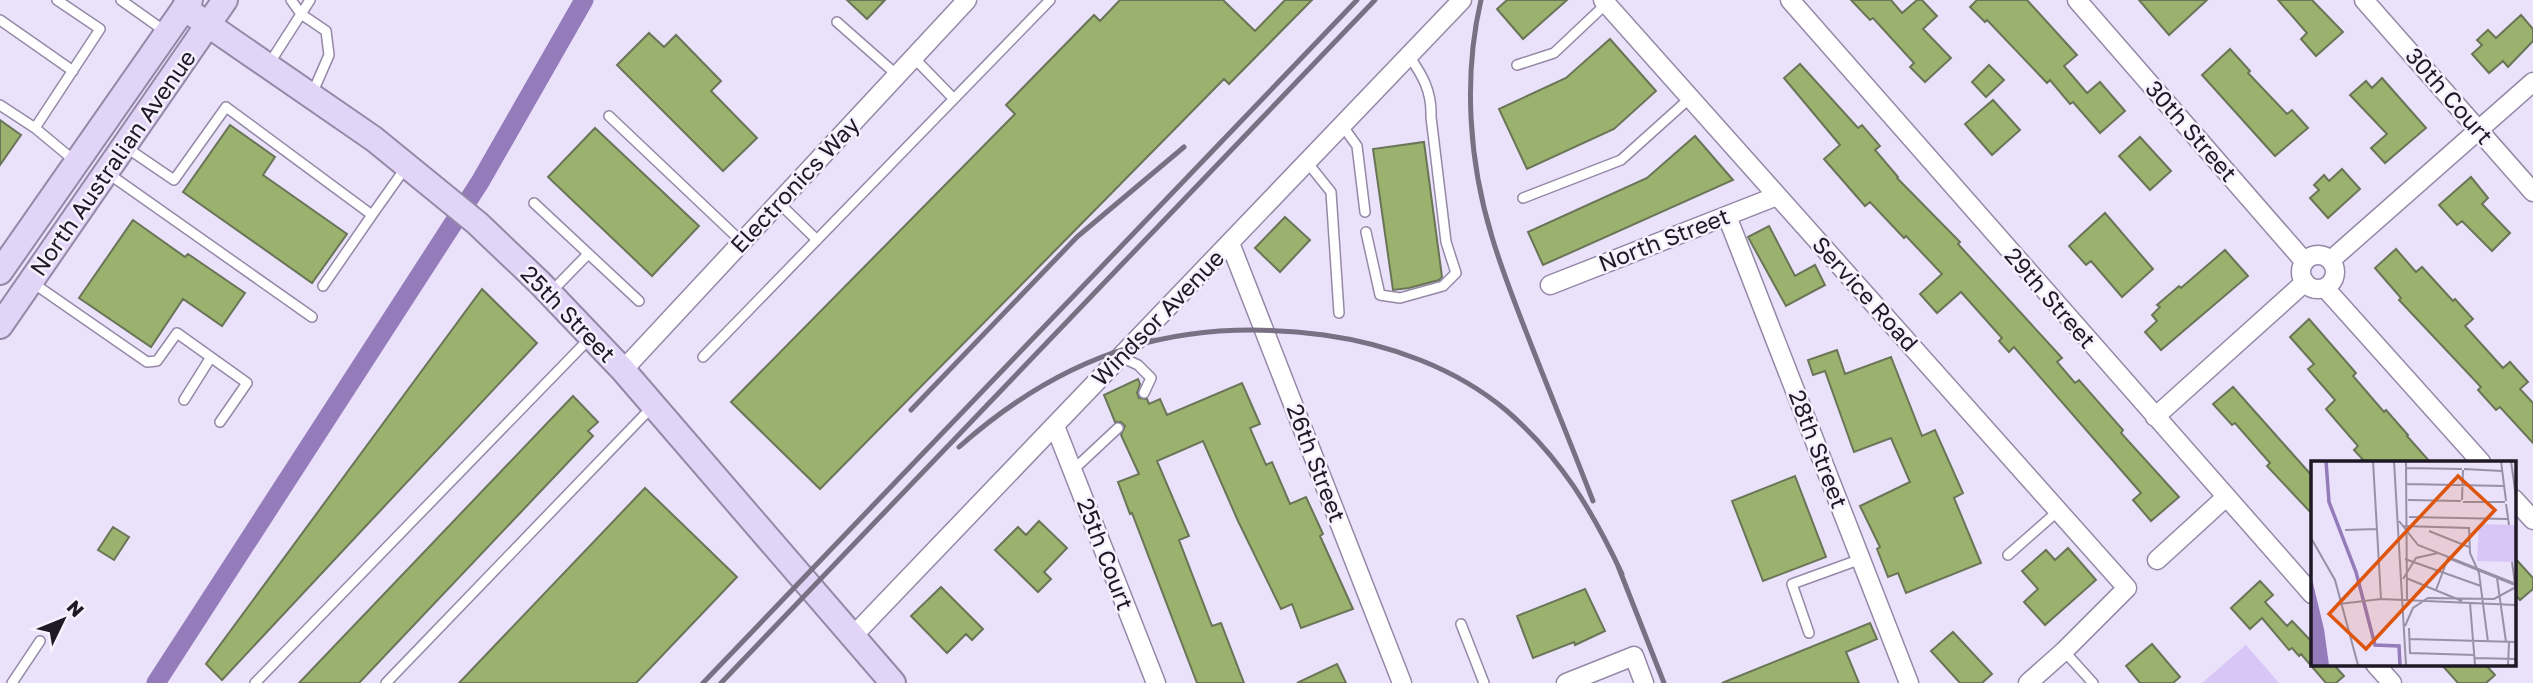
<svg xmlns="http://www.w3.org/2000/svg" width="2533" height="683" font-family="'Golos Text',sans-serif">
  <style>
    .green { fill: #d8c6f7 }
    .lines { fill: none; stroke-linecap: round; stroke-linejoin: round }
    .canal { stroke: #947bba; stroke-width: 19 }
    .building { fill: #9ab26d; stroke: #6a7557; stroke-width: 2 }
    .service-casing { stroke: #9489a7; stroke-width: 12 }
    .minor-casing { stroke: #9489a7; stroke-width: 21 }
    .secondary-casing { stroke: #9489a7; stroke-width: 28 }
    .service { stroke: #fff; stroke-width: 9 }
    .minor { stroke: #fff; stroke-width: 18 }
    .secondary { stroke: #e2d4f6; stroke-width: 24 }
    .rail { stroke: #787183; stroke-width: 5 }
    .labels { text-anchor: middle; stroke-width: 5; stroke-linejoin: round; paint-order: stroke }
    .street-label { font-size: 23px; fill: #1e1925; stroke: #f5f1fe }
    .inset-river { fill: none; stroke: #947bba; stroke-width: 3.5 }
    .inset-road { fill: none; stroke: #9891a5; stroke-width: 2 }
    .view { fill: #de560d; fill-opacity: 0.15; stroke: #de560d; stroke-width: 3.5 }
    .inset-edge { fill: none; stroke: #1e1925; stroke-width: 3.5 }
  </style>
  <rect width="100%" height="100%" fill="#eae1fb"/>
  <path class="green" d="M2246,645L2279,683H2202Z"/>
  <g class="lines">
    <path class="canal" d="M156,683L480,182L584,0"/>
  </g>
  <path class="building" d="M847,0H885L867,19Z
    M1120,0H1223L1255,31L1285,0H1312L1229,84L1224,79L820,489L731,402L1015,114L1006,105L1094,15L1100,21Z
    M1507,0H1567L1523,39L1497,9Z
    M1851,0H1891L1902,13L1917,0H1922L1937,16L1923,29L1951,58L1925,82L1910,67L1914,63L1873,18L1870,20Z
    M1977,0H2027L2077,55L2064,66L2087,93L2100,82L2125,111L2100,133L2073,102L2070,104L2050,80L2047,83L1987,20L1985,22L1970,7Z
    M2139,0H2207L2169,35Z
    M2278,0H2312L2343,32L2316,56L2301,39L2307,33Z
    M2521,15L2533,29V41L2508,67L2503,61L2489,73L2472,54L2482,45L2477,40L2488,30L2496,38Z
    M649,33L664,47L676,35L721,81L711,91L757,138L723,171L617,65Z
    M1610,39L1656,91L1614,129L1527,169L1499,109L1566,78Z
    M2230,49L2250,71L2248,73L2287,114L2292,110L2308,128L2275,156L2202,75Z
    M1800,64L1858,128L1862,125L1880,146L1875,150L1898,177L1897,178L1960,242L1958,244L2062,358L2057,362L2075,383L2079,380L2123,430L2121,433L2179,497L2151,521L2133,500L2141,493L2014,347L2009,352L1999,341L2002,338L1961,292L1937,313L1920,294L1942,274L1906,236L1904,238L1870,202L1865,206L1824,159L1840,145L1784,78Z
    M1989,65L2004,80L1986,97L1972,82Z
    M2382,78L2426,128L2385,163L2371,148L2387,134L2350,95L2366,81L2372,88Z
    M1993,100L2020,130L1992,155L1965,124Z
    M0,120L21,135L0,165Z
    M230,125L275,157L263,175L347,234L312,283L183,192Z
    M595,128L699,226L652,276L548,177Z
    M1695,136L1733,180L1543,265L1528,232L1647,178Z
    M2140,137L2171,171L2150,190L2119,156Z
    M1424,142L1442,277L1439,280L1409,288L1393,290L1373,149Z
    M2342,169L2360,189L2328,218L2310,198L2319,190L2314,185L2324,175L2329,181Z
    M2471,177L2488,198L2482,204L2510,233L2492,251L2462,221L2457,225L2439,205Z
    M2105,213L2153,269L2122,297L2091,261L2086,265L2069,246Z
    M1285,217L1310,240L1280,272L1255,248Z
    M133,220L185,257L188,254L245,293L222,326L183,299L151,347L79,298Z
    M1769,226L1795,276L1815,265L1825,285L1786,306L1748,237Z
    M2396,249L2416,272L2422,267L2453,301L2455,299L2473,319L2465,326L2503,368L2510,362L2528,382L2520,389L2533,403V443L2500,407L2496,410L2478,390L2481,387L2399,300L2401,298L2375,268Z
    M2225,250L2248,276L2161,350L2145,332L2157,321L2152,315L2160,307L2157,305L2179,286L2181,288Z
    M482,289L537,343L222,680L206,664Z
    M2309,319L2356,373L2353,376L2384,412L2386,410L2408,435L2407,436L2431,463H2366L2354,450L2358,446L2326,409L2335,400L2308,369L2314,364L2290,337Z
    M1837,350L1845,374L1891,357L1922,436L1935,430L1963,493L1954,498L1981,563L1906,593L1898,573L1888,577L1877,549L1880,547L1860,506L1910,482L1891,438L1854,452L1825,371L1813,375L1808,360Z
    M1138,379L1140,384L1137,393L1139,398L1147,399L1149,404L1160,399L1167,415L1242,383L1260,424L1250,428L1266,465L1272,462L1290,504L1306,497L1323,534L1320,536L1353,609L1301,628L1292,604L1281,609L1238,521L1203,441L1157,461L1189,536L1179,540L1212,626L1221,623L1244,683H1197L1132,513L1130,514L1118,482L1139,474L1121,435L1125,426L1121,422H1115L1104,395Z
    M2233,387L2313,477V515L2267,466L2270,463L2235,423L2232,425L2213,404Z
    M573,396L598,422L588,431L593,436L359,683H299Z
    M1795,476L1826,557L1763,581L1732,501Z
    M645,488L737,577L636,683H459Z
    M1039,521L1067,548L1044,572L1051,579L1038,592L995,550L1018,527L1026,535Z
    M113,527L129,537L114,560L98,550Z
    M2068,548L2096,580L2045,625L2024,602L2038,589L2022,571L2046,550L2055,560Z
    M2514,557L2533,578V589L2520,600L2514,593Z
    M2260,581L2273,595L2265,602L2287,626L2292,621L2313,643V664H2333L2344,676L2336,683H2326L2301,654L2299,656L2292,648L2289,650L2262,618L2250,629L2231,608Z
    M941,587L983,629L972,640L966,634L947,653L911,616Z
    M1585,589L1605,631L1575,645L1574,642L1533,658L1517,616Z
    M1870,623L1877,639L1846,652L1859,683H1722Z
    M1953,632L1992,674L1982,683H1960L1931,651Z
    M2152,644L2180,677L2173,683H2140L2126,666Z
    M1337,664L1346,683H1297Z
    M2441,664H2485L2495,675L2486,683H2458Z"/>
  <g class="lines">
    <defs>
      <path id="service" d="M121,0L166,32
        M291,0L301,14L326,31L329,55L312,94
        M0,20L73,71
        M837,22L897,75
        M914,58L954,99
        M269,64L310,0
        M1517,65L1554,53L1606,4
        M0,105L35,128L76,162
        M609,116L742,242
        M1342,125L1357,146L1365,212
        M35,128L100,29L57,0
        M127,148L174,180L226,107L372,215L406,167
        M1307,162L1331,192L1339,313
        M109,174L312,317
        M1523,198L1621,160L1690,98
        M534,203L639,301
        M779,203L817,240
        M1366,232L1380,295L1400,298L1443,286L1456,273L1446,242L1431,117C1432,92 1423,76 1409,56
        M33,283L147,362L157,361L177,333L247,383L220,422
        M323,286L372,215
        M550,293L588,254
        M703,357L1050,0
        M1121,357L1138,365L1151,378L1144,393
        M184,400L211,357
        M1072,471L1118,428
        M2008,555L2058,511
        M1461,624L1484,683
        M1809,633L1792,584L1861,559
        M2064,651L2093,683
        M12,683L40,641
        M255,683L590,338
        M386,683L652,407"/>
      <path id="minor" d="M1603,0L2127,588L2064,651L2028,683
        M1790,0L2312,594
        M2077,0L2304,261
        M2364,0L2533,192
        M1727,216L1909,683
        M1230,243L1402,683
        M2301 272a17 17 0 1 1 34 0a17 17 0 1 1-34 0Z
        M2331,260L2533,82
        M1550,285L1777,196
        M2325,288L2481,462
        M623,370L967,0
        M2155,417L2305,282
        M1055,426L1156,683
        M2514,499L2533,520
        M2157,560L2226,497
        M853,636L1462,0
        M2375,664L2392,683
        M1566,683L1634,656L1644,683"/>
      <path id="secondary" d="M184,8L374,139L477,223L540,283L623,370L893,683
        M0,272L190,0
        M0,326L225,0"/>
    </defs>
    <use href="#service" class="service-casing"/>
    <use href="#minor" class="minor-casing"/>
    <use href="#secondary" class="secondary-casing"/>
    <use href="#service" class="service"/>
    <use href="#minor" class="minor"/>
    <use href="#secondary" class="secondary"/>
    <path class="rail" d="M1481,0C1463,77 1469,162 1492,237C1503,274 1518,311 1532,347C1552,398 1573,449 1593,501
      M911,410L1077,237L1184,147
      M959,447C1067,351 1180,316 1324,335C1389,344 1456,368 1507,411C1561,458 1592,510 1622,574
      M1618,566L1664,683
      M703,683L1357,0
      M721,683L1375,0"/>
  </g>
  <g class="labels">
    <g class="street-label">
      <text transform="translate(2449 96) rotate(49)" y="8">30th Court</text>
      <text transform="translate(2191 131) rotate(49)" y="8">30th Street</text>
      <text transform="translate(113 163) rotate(-55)" y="8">North Australian Avenue</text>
      <text transform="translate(795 185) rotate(-47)" y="8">Electronics Way</text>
      <text transform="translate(1664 240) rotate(-21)" y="8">North Street</text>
      <text transform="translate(1865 294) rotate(48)" y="8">Service Road</text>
      <text transform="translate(2050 298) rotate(49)" y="8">29th Street</text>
      <text transform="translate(568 314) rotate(46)" y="8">25th Street</text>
      <text transform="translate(1158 318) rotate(-46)" y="8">Windsor Avenue</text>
      <text transform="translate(1818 449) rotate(69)" y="8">28th Street</text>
      <text transform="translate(1316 463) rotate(69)" y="8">26th Street</text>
      <text transform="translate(1105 554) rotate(69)" y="8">25th Court</text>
    </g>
  </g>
  <g transform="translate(2311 461)">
    <rect width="205" height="205" fill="#eae1fb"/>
    <path d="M168,63L205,64V101L166,100Z" fill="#d8c6f7"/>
    <path d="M0,114L13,168L18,204H0Z" fill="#947bba"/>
    <path class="inset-river" d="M15,0L18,41L45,111L64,184L88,185L89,204"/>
    <path class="inset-road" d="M62,0L70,138M83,0L95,204M95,0L96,139M190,0L195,40M200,0L205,36M95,7L151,8M153,8L191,10M96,23L193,25M97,39L150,40M151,39L152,9M152,41H194M195,43L198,64M98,56L197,58M88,60L107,84L205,123M92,65L158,67L159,92L168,112L177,181M34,69L66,68M118,70L158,86M0,77L24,119L47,204M94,98L170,125M201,101L205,130M95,117L151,140M186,117L195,181M92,118L105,97L127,92M125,129L137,97L204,124M159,142L164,204M28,143L70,138L205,144M94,165L102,147L117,137L183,138L205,126M98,167L99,192L164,194M98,178L205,181M164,197L205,198M197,204L198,182"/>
    <path class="view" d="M147,15L184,49L55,188L18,153Z"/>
    <rect width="205" height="205" class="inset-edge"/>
  </g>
  <g transform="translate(63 620) rotate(47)" stroke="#f5f1fe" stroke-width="5" paint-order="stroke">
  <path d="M0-5L12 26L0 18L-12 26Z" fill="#1e1925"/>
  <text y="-10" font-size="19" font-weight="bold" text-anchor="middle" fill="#1e1925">N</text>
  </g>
</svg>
